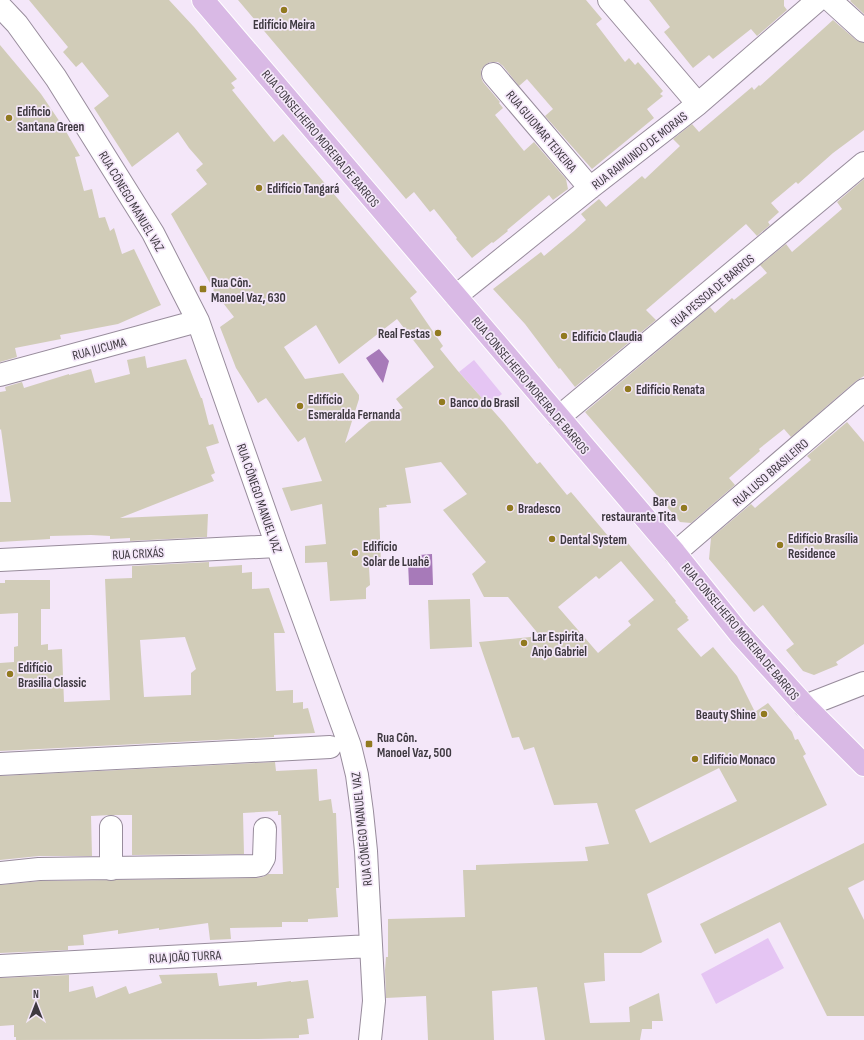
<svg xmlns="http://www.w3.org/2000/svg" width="864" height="1040" font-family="'Sofia Sans Condensed',sans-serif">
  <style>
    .green { fill: #e5c5f3 }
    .water { fill: #a77ab9 }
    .building { fill: #d1ccb8; fill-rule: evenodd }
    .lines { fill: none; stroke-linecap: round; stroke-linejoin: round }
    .minor-casing { stroke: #988c9c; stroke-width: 24 }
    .major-casing { stroke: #fff; stroke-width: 24 }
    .minor { stroke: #fff; stroke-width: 22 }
    .major { stroke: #d9b9e5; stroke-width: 22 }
    .poi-dot { fill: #917a20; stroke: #f4e7f9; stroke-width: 1.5 }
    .labels { text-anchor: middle; stroke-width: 3.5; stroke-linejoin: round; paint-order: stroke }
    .poi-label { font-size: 13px; font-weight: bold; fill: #3e3940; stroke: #f4e7f9; text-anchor: start }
    .street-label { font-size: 13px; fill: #3e3940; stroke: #f4e7f9 }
  </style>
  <rect width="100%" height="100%" fill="#f4e7f9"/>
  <path class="green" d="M474,360L502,394L488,405L459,372Z
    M768,938L784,968L716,1004L701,974Z"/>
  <path class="water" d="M379,349L389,361L383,383L366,358Z
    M432,554L433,585H409L408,562H419V555Z"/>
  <path class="building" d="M29,0H169L194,27L237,79L231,83L235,88L232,90L274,142L283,134L417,292L410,298L443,346L440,349L457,370L504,423L537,464L540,462L567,495L571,492L614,543L622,536L676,601L675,602L688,617L687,618L689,620L677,629L701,657L713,647L737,676L755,712L768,703L792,732L795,740L798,739L806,754L803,756L827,805L647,894L662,942L641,953H604L605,981L584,983L590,1023L630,1022L629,1007L659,993L663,1021H652V1029H642L640,1040H545L537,987L492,991L494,1040H428L426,996L386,998L385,970L386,957H388V919L465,917L463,870H476V865L588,861L585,847L609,844L597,803L554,805L534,747L524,750L519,737L512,738L479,642L540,636L508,597H484L472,574L486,562L443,510L467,494L441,462L405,468L411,503L386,505L387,507L379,508L381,566L369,567L370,585L366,588V599L330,601L327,562L305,563V546L326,544L322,504L291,511L282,488L322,481L305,437L298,442L266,398L258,403L236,368L220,327L234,317L213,290H214L171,214L207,184L196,170L203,164L189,148L178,132L132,167L94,108L109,96L82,62L76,67L63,52L68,47ZM397,319L434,367L396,399L403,408L369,422L345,443L359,399V395L343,373L305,379L284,347L316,325L339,364ZM621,561L654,600L628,621L631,625L598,653L558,607L596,576L599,579ZM719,768L737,801L650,843L635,810Z
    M238,0H586L602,19L596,24L625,62L629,58L635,65L638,62L663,91L660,94L663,96L647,109L654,118L592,169L545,116L553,109L527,79L519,86L503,66L498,62H490L485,65L481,70V77L483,82L500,102L499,103L503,108L495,115L524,151L534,142L566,179L568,189L553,200L549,195L507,230L508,231L493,243L492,242L472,258L456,239L457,238L434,209L430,212L414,192L406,199Z
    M649,0H784V6L787,10L757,36L751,29L713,59L709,55L693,68L664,32L670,27Z
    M851,0H864V14L850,1Z
    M833,20L856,40L864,43V130L833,153L798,184L796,182L771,203L779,212L768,222L770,225L757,236L746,224L646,310L656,320L575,387L560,368L559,369L525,324L493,289L541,252L544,256L574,231L586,220L581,214L599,199L606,207L642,176L645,179L680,146L673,139L692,124L699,132L752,87L754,90L759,85L760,86Z
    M0,45L41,94L64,128L80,156L75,157L84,191L92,189L99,218L105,217L110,231L114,228L122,254L134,249L161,305L118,324L60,335L61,339L15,348L17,357L0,362Z
    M864,179V376L856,381L791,437L784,429L759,449L760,451L729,478L735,485L691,523L680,522L585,412L710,307L715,313L732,298L734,300L767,273L760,265L786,244L792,252L842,209L837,202Z
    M145,356L147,368L186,359L201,398H202L209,425L213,424L219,443L206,447L215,473L211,475L214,481L120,518L208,514L207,537L130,541V538L110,539V536L91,535L50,536V539L0,542V502H11L1,429L0,430V392L6,391L5,387L22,382L24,388L69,374V375L91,369L95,383L130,374L127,360Z
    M847,422L864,442V644L836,662L838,665L814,675L803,671L786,650L794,644L763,605L754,612L709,559L711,538L751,504L755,508L811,460L807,456Z
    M209,562V567L242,565V573L252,572V589L269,588L285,633H274L276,691L293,690V703L303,702V709L308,708L315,733L274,735V737L0,751V663L14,662V647L18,646V613L0,614V583H5V580H50V609H41V645L48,644V650L62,649L64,702L110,700L105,579L132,578V566ZM185,637L196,669L191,673V695L144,697L140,640Z
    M470,599L472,647L430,649L428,600Z
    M275,762L276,771L317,769L319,801L331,799L333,813H336L339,888H336L338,917L308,919V922H282V927L230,928L231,939L210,940L208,923L159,930V928L118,934V930L83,935L84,945L68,946V950L0,953V885L40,881L255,878L263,877L268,874H283L281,815H278V811L243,813L244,854L132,855V815H111L91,816L92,856H39L0,860V776Z
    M864,843V880L848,888L864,920V1016H827L780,922L715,954L700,924Z
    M217,973L219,986L257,982V986L291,981V982L308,980L314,1018L307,1019L309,1034L299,1035V1038L258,1039L16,1040V1037H14V1025L0,1026V978L69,975V992L93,986L96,998L126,986L129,994L162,983L159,975Z"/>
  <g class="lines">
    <defs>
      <path id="minor" d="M609,0L698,104
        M830,0L864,31
        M0,6L17,24L56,78L153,233L198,321L277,546L350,746L357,775L362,812L366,851L374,1001L370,1040
        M493,74L590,188
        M456,296L590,188L698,104L818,0
        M0,375L198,321
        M559,417L864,163
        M675,553L864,390
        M0,560L277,546
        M805,706L864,683
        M0,764L330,747
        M111,827V869
        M0,873L39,869L255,866L260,865L264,858L265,829
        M0,966L370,946"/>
      <path id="major" d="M203,0L675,553L739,633L805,706L864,765"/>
    </defs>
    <use href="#minor" class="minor-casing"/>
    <use href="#major" class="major-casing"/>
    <use href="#minor" class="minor"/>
    <use href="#major" class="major"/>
  </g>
  <g class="poi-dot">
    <circle cx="284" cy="10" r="4"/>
    <circle cx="9" cy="118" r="4"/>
    <circle cx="259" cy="188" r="4"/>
    <rect x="199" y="285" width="8" height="8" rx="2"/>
    <circle cx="438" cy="333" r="4"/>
    <circle cx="564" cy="336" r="4"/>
    <circle cx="628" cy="389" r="4"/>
    <circle cx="442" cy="402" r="4"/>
    <circle cx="300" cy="406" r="4"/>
    <circle cx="510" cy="508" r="4"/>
    <circle cx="684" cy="508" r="4"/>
    <circle cx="552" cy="539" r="4"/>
    <circle cx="780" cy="545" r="4"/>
    <circle cx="355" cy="553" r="4"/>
    <circle cx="524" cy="643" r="4"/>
    <circle cx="10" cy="674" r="4"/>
    <circle cx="764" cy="714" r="4"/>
    <rect x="365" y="740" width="8" height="8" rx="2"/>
    <circle cx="695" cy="759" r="4"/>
  </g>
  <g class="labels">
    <g class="poi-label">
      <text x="284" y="29" text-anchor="middle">Edifício Meira</text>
      <text x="17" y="116">Edificio<tspan x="17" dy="15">Santana Green</tspan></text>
      <text x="267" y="193">Edifício Tangará</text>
      <text x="211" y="287">Rua Côn.<tspan x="211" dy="15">Manoel Vaz, 630</tspan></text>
      <text x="430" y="338" text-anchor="end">Real Festas</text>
      <text x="572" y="341">Edifício Claudia</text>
      <text x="636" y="394">Edifício Renata</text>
      <text x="308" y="404">Edifício<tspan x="308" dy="15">Esmeralda Fernanda</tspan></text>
      <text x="450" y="407">Banco do Brasil</text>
      <text x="676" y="506" text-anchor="end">Bar e<tspan x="676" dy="15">restaurante Tita</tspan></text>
      <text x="518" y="513">Bradesco</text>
      <text x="788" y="543">Edifício Brasília<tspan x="788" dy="15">Residence</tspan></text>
      <text x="560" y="544">Dental System</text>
      <text x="363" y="551">Edifício<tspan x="363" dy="15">Solar de Luahê</tspan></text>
      <text x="532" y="641">Lar Espirita<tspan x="532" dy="15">Anjo Gabriel</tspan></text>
      <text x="18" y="672">Edifício<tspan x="18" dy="15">Brasilia Classic</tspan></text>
      <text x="756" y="719" text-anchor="end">Beauty Shine</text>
      <text x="377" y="742">Rua Côn.<tspan x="377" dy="15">Manoel Vaz, 500</tspan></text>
      <text x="703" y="764">Edifício Monaco</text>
    </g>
    <g class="street-label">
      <text transform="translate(542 131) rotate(50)" y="5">RUA GUIOMAR TEIXEIRA</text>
      <text transform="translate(321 138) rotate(50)" y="5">RUA CONSELHEIRO MOREIRA DE BARROS</text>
      <text transform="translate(639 150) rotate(-38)" y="5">RUA RAIMUNDO DE MORAIS</text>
      <text transform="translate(132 201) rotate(59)" y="5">RUA CÔNEGO MANUEL VAZ</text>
      <text transform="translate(712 290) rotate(-40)" y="5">RUA PESSOA DE BARROS</text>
      <text transform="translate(99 348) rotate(-15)" y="5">RUA JUCUMA</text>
      <text transform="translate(531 385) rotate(50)" y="5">RUA CONSELHEIRO MOREIRA DE BARROS</text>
      <text transform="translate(770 472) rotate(-41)" y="5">RUA LUSO BRASILEIRO</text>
      <text transform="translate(260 498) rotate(71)" y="5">RUA CÔNEGO MANUEL VAZ</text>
      <text transform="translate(138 553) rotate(-3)" y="5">RUA CRIXÁS</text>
      <text transform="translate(741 631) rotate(50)" y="5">RUA CONSELHEIRO MOREIRA DE BARROS</text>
      <text transform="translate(361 829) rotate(-96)" y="5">RUA CÔNEGO MANUEL VAZ</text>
      <text transform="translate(185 956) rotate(-3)" y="5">RUA JOÃO TURRA</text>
    </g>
  </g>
  <g transform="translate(36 1004)" stroke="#f4e7f9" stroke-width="3" paint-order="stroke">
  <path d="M0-3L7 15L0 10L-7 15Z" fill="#3e3940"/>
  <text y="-6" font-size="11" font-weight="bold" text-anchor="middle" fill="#3e3940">N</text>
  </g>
</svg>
